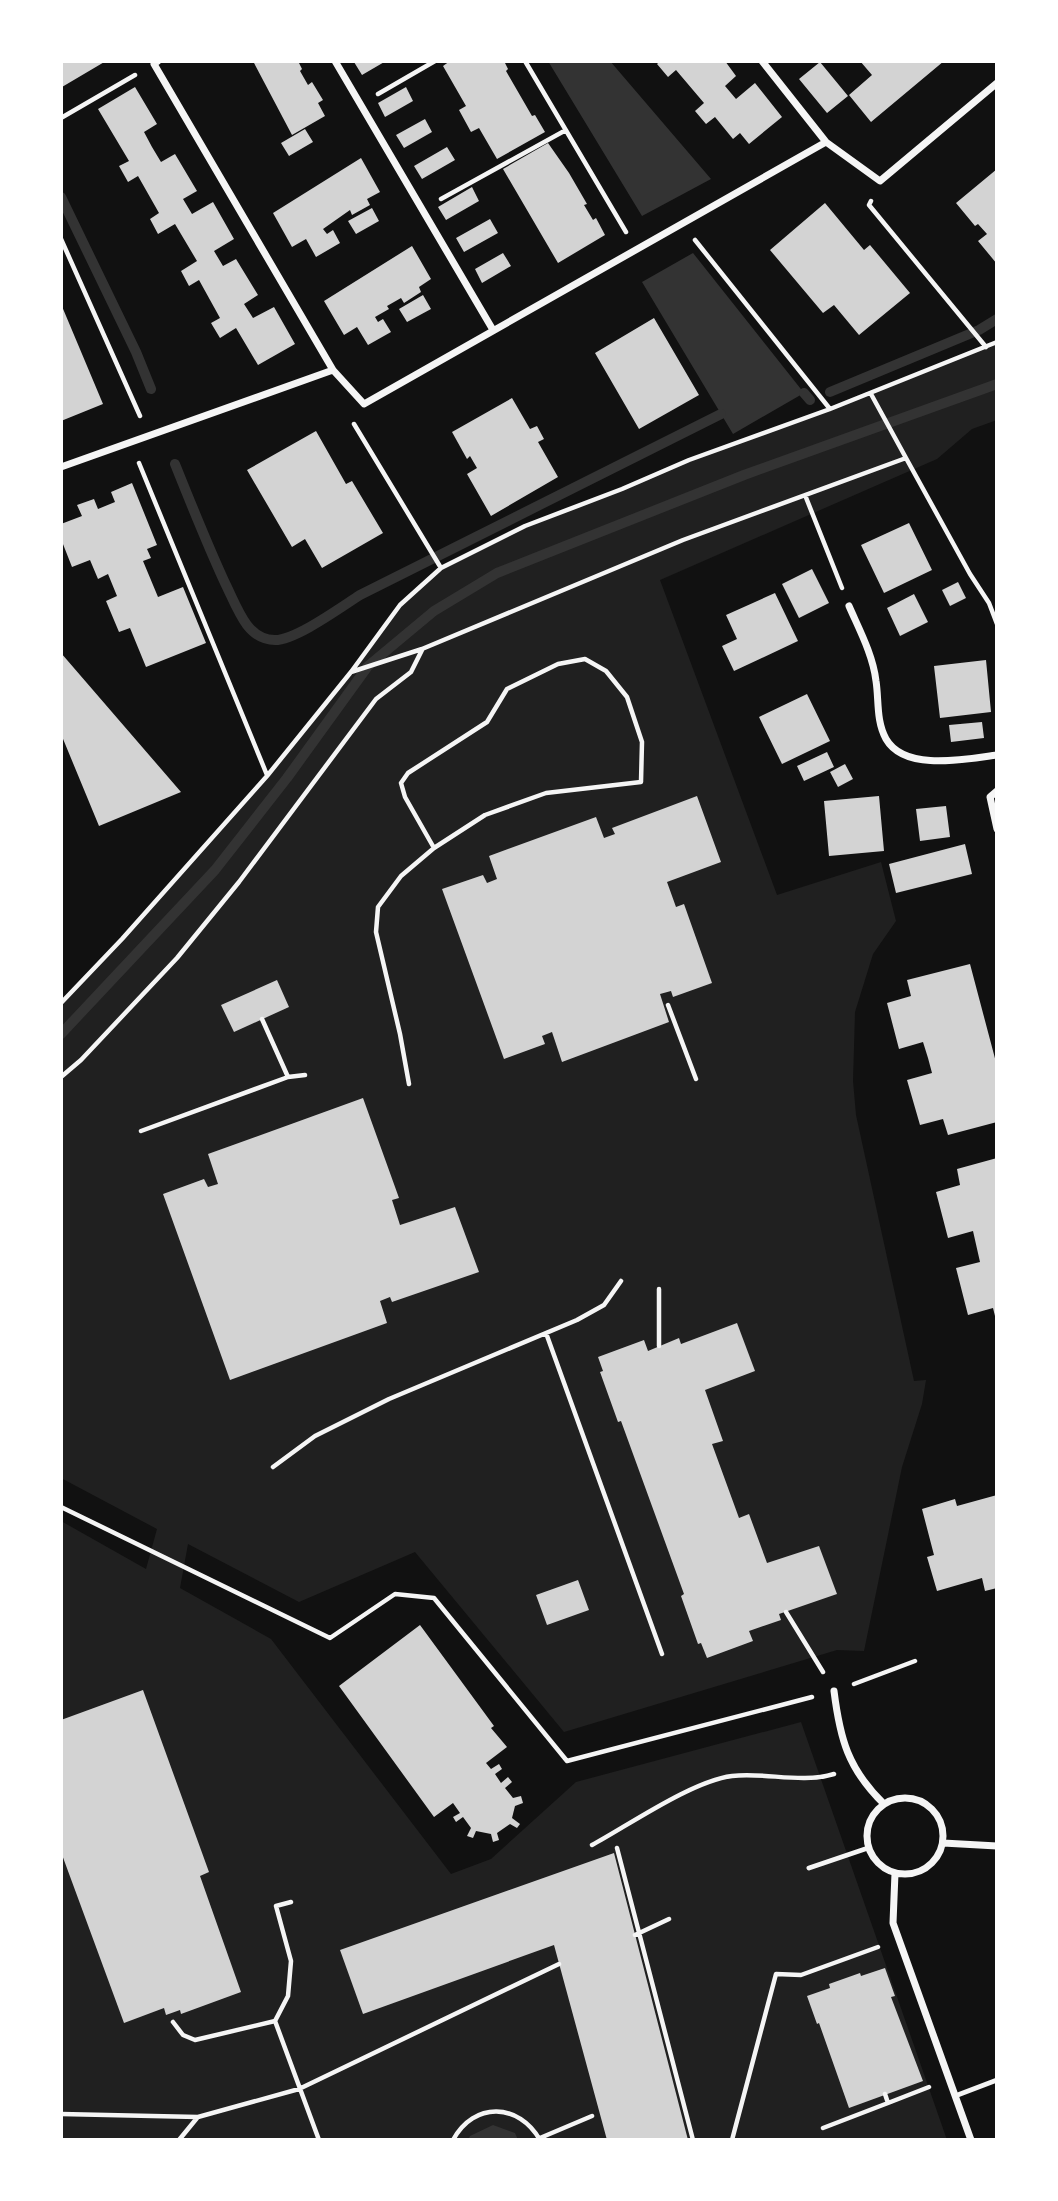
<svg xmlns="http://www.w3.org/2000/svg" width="1058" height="2201" font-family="'DejaVu Sans',sans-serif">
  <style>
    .green { fill: #202020 }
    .water { fill: #333 }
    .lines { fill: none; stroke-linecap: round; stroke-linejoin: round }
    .stream { stroke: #333; stroke-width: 10 }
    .building { fill: #d3d3d3 }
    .path { stroke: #f5f5f5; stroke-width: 4.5 }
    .service { stroke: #f5f5f5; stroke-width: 5 }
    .minor { stroke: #f5f5f5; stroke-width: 7 }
  </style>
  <rect width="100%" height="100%" fill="#111"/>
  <path class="green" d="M997,342V420L972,429L937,459L660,580L777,895L881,862L896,921L873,954L855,1012L853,1081L856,1115L914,1381L926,1380L922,1404L902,1467L864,1651L837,1650L564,1732L415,1552L299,1602L188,1544L180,1588L271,1639L451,1874L491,1859L576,1782L801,1722L947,2140H61V1521L146,1569L157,1529L61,1478V1003L230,819L351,672L400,605L441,568L525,526Z"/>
  <path class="water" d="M548,61H610L711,179L642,216Z
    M693,253L804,393L733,434L642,282Z
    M493,2125L515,2133L518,2140H468L470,2136Z"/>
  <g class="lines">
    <path class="stream" d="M61,197L136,352L151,389
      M830,392L979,330L997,319
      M804,393L810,400
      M175,464C191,504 207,544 225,583C232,597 238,613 247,625C254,634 264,640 275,640C296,640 341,607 360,595L721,414
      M61,1034L215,870L287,778L368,666L434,611L497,573L744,475L997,384"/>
  </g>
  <path class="building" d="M61,61H106L62,87Z
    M253,61H298L302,69L300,71L308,85L312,82L323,100L318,103L325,116L292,135Z
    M356,61H386L362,75L354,62Z
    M450,61H504L508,69L506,71L532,116L535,115L545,132L497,159L479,128L471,132L459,110L466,106L443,66Z
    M660,61H725L736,76L725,86L736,99L755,83L782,117L749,144L740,133L733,139L715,117L706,124L695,111L704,103L676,70L668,77L657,64Z
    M860,61H944L871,122L849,95L872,75Z
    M820,62L848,96L827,113L799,79Z
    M135,87L157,124L144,132L152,147L161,162L175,154L197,191L183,199L192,214L213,202L234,239L214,251L223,266L236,259L258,295L244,304L253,318L274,307L295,344L258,365L236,328L220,338L211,323L220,318L199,280L189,286L181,271L197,261L175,224L158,234L150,219L159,213L138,176L128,182L119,166L129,161L98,109Z
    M406,87L413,101L385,117L378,103Z
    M425,119L432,132L404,148L396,135Z
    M305,129L313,142L289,156L281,143Z
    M548,143L569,173L587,204L584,205L593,220L596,218L605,235L558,263L503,169Z
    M447,147L455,160L422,179L414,166Z
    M361,158L380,192L367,199L370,205L352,215L350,210L323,229L327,234L333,230L340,243L316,257L306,239L292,247L273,213Z
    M997,169V264L978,241L987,234L978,224L975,226L956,203Z
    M472,187L479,201L446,220L438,207Z
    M825,203L864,250L870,245L910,293L859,335L834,305L823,313L770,250Z
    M372,208L379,221L356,234L348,221Z
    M490,219L498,233L464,252L456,238Z
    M412,246L431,279L419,287L421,292L404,303L401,298L387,306L389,309L375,317L378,322L383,319L391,332L368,345L357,327L344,335L324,301Z
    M503,253L511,266L482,283L475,269Z
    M423,295L431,309L407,322L399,309Z
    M61,304L103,404L61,421Z
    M654,318L699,395L639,429L595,353Z
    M512,398L530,429L537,426L544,439L538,442L558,477L491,516L467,474L477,468L470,456L467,459L452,432Z
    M316,431L346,484L352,481L383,533L322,568L305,539L292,547L247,470Z
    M132,483L157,545L147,549L151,558L143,561L158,597L183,587L206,643L146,667L130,628L119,632L106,601L117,596L108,574L98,579L90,560L72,567L61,539V524L82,516L77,505L94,499L98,509L115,502L111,492Z
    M909,523L932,570L884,593L861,545Z
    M812,569L829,603L799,618L782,584Z
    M958,582L966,598L950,606L942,590Z
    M775,593L798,641L734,671L722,646L737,639L726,615Z
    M914,594L928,622L900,636L887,608Z
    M61,653L181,792L99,826L61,734Z
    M986,660L991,712L940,718L934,666Z
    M807,694L830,741L782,764L759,717Z
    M982,722L984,738L951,742L949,725Z
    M827,752L834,767L804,781L797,766Z
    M845,764L853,779L838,787L830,772Z
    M697,796L721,862L667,882L676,907L684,904L712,983L673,997L671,991L660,994L669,1022L562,1062L552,1032L542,1036L545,1044L504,1059L442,889L483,875L487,883L497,879L489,856L596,817L604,838L615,834L612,828Z
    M879,796L884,851L829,856L824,801Z
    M946,806L950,837L920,841L916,809Z
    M965,844L972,874L896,893L889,864Z
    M970,964L997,1066V1122L948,1135L943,1119L920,1125L907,1080L932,1073L928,1058L923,1042L899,1049L887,1003L911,996L907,980Z
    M277,980L289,1007L234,1032L221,1005Z
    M363,1098L399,1198L392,1200L400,1225L455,1207L479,1272L392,1302L390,1297L380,1301L387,1323L230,1380L163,1194L204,1179L208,1187L218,1184L208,1154Z
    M997,1158V1320H996L993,1308L968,1315L956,1268L980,1262L973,1231L948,1238L936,1192L960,1185L957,1169Z
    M737,1323L755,1371L705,1390L723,1441L712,1444L739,1518L749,1514L767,1563L819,1546L837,1594L779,1614L781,1620L749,1631L753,1641L707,1658L701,1643L698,1644L681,1596L684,1594L621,1421L618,1422L600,1372L603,1371L598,1357L644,1340L648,1351L679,1338L681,1344Z
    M997,1495V1588L985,1591L982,1578L937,1591L927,1557L934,1555L922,1509L955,1499L957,1506Z
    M578,1580L589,1610L547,1625L536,1595Z
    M420,1625L494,1726L491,1728L507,1747L486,1763L491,1769L499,1764L502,1769L495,1774L501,1783L508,1777L512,1782L505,1788L513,1798L521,1796L523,1803L515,1806L512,1818L520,1824L517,1828L510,1824L497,1833L499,1840L493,1842L491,1834L476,1831L473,1838L467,1836L471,1828L463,1817L456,1822L453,1817L460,1813L453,1803L434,1817L339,1686Z
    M143,1690L209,1872L200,1876L241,1992L181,2014L180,2010L166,2015L164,2008L124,2023L61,1852V1720Z
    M614,1853L688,2140H607L554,1945L363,2014L340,1950Z
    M885,1968L895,1996L891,1997L923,2081L849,2108L819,2023L817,2024L807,1996L830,1988L829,1984L860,1973L861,1976Z"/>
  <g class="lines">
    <path class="path" d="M525,61L626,232
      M378,94L435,61
      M61,118L135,75
      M441,199L566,130
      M871,201L869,205L986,347
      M61,239L140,416
      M695,240L830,409L997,342
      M871,394L906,458
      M354,424L441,568
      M139,463L267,775
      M805,495L842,588
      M351,672L422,649L683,540L906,458L970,574L989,603L997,624
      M61,1003L122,939L267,776L351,672L400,605L441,568L525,526L622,489L689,460L830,409
      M668,1005L696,1079
      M262,1019L288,1077
      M61,1077L81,1060L177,958L239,882L376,699L411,672L422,650
      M409,1084L400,1034L376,932L378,907L401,876L434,848L485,815L546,793L641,782L642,742L627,697L606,671L585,659L558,664L507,689L487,722L408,773L401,783L405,797L434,848
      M141,1131L288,1077L305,1075
      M659,1289V1346
      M546,1333L662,1654
      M273,1467L315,1436L389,1399L577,1320L604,1305L621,1281
      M61,1507L330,1638L395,1594L434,1598L567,1761L812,1697
      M786,1612L823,1672
      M854,1684L915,1661
      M592,1845C629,1825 692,1781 732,1776C766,1772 801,1784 834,1774
      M617,1848L693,2140
      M291,1902L276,1906L291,1961L288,1996L275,2021L319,2140
      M635,1935L669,1919
      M173,2022L183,2035L195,2040L275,2021
      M888,2103L929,2087
      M61,2114L198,2117L299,2089L559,1964
      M823,2128L888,2103L885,2094
      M540,2138L592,2116
      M179,2140L197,2118
      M453,2140C474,2101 519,2103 540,2140
      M732,2140L776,1974L801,1975L878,1947"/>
    <path class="service" d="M809,1868L868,1848
      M955,2096L997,2080"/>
    <path class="minor" d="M158,61L154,64L333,370
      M335,61L493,330
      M762,61L826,142
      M61,467L333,370L364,404L826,142L880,181L997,83
      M849,606C859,629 873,655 876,681C879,700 876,721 886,739C905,772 966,759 997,755
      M997,791L990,797L997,829
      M834,1691C840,1739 848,1769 884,1804
      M867 1836a38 38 0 1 1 76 0a38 38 0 1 1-76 0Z
      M943,1843L997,1846
      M895,1873L893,1923L971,2140"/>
  </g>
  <rect width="1058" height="2201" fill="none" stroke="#ffffff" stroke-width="126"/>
</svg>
